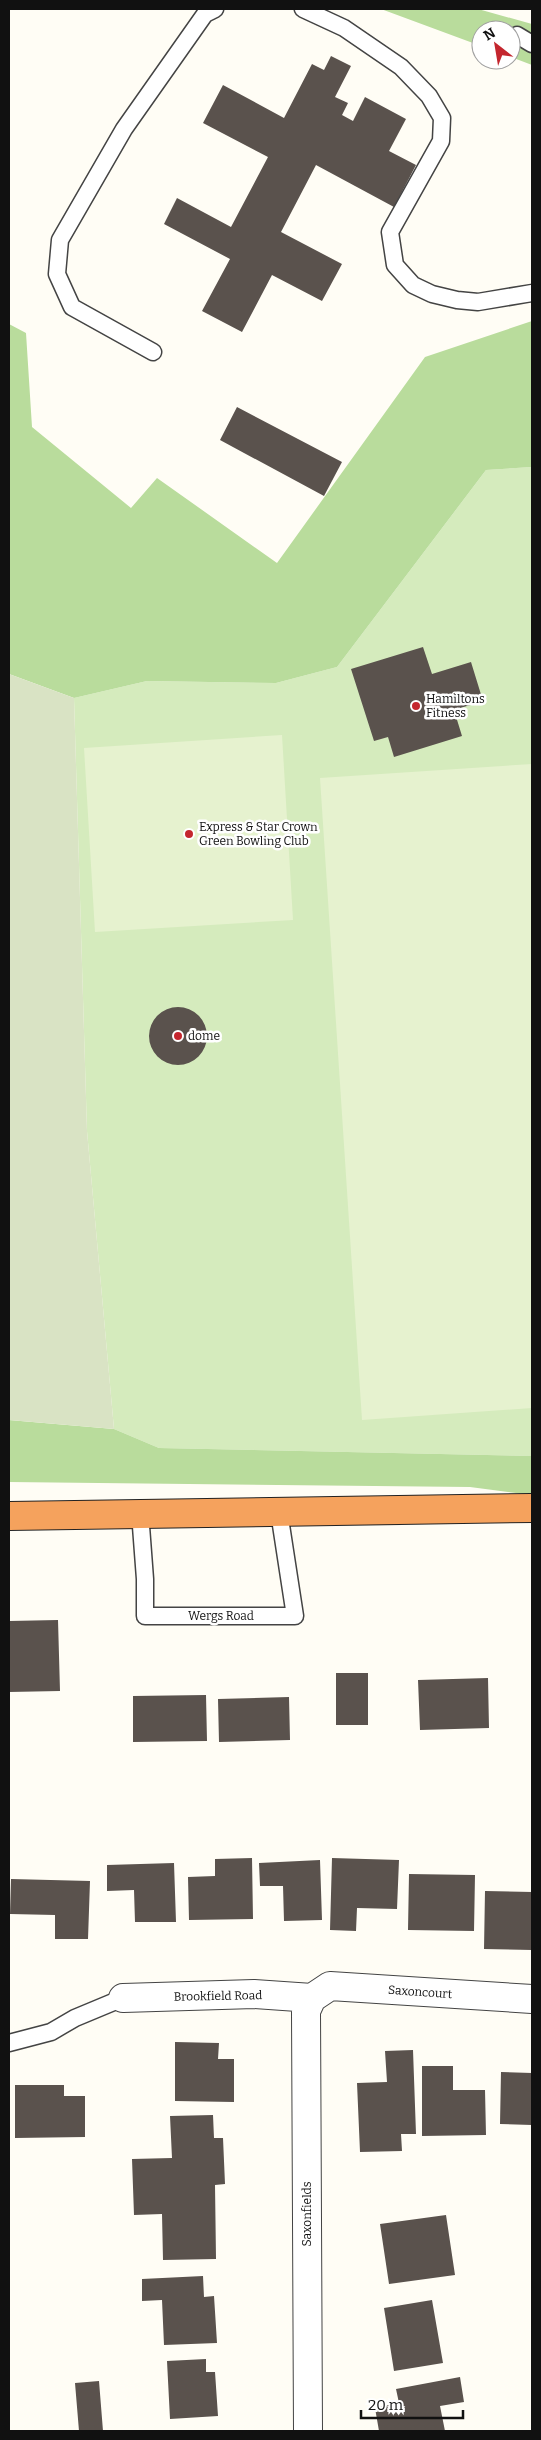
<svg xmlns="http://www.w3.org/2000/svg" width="541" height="2440" font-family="Bitter,serif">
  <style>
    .green { fill: #d5ebbd }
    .forest { fill: #b9dc9c }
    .cemetery { fill: #d9e3c4 }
    .pitch { fill: #e6f2cf }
    .building { fill: #5a524d }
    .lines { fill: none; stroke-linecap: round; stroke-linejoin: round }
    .lane-casing { stroke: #444; stroke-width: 19 }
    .street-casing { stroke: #444; stroke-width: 30 }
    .highway-casing { stroke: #222; stroke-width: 30 }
    .lane { stroke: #fff; stroke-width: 16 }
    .street { stroke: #fff; stroke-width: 28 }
    .highway { stroke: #f5a25d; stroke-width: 28 }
    .poi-dot { fill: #c4262e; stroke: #fff; stroke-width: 2 }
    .labels { text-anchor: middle; stroke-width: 5; stroke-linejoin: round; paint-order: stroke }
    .poi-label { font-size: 12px; fill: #111; stroke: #fff; text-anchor: start }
    .street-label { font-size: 12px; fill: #111; stroke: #fff }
  </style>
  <rect width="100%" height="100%" fill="#fffdf5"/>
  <path class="green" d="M532,467V1456L159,1448L114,1429L87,1131L74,698L147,681L276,683L337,667L486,470Z"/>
  <path class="forest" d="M381,9H478L532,24V65L511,57V30H481V46Z
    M532,321V467L486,470L337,667L276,683L147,681L74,698L9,674V324L26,333L32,427L131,508L157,478L277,563L425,357Z
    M9,1420L114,1429L159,1448L532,1456V1495L470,1487L9,1482Z"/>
  <path class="cemetery" d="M9,674L74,698L87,1131L114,1429L9,1420Z"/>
  <path class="pitch" d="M282,735L293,920L95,932L84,748Z
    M532,764V1408L362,1420L320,778Z"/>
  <path class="building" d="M331,56L351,66L335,97L348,103L342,115L353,121L365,97L406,119L389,151L416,165L394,207L316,165L281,232L342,264L322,301L272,275L242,332L202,311L230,259L164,224L177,198L231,227L268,157L203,123L223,85L284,118L312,64L324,70Z
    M237,407L342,462L324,496L220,440Z
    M423,647L432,674L471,662L483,701L454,710L462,736L394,757L388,737L374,741L351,669Z
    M149 1036a29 29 0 1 1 58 0a29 29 0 1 1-58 0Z
    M58,1620L60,1691L9,1692V1621Z
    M336,1673H368V1725H336Z
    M488,1678L489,1728L420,1730L418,1680Z
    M206,1695L207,1741L133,1742V1696Z
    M289,1697L290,1740L219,1742L218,1699Z
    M252,1858L253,1919L189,1920L188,1877L215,1876V1859Z
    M332,1858L399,1860L397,1909L357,1908L356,1931L330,1930Z
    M320,1860L322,1920L284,1921L283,1886H260L259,1863Z
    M174,1863L176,1922H135L134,1890L107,1891V1865Z
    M409,1874L475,1875L474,1931L408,1930Z
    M11,1879L90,1881L88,1939H55V1915L10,1914Z
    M485,1891L532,1892V1950L484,1949Z
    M175,2042L219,2043L218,2059H234V2102L175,2101Z
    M413,2050L416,2134H401L402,2151L360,2152L357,2083L387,2082L385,2051Z
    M422,2066H453V2090H485L486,2135L422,2136Z
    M501,2072L532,2073V2125L500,2124Z
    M15,2085H64V2096H85V2137L15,2138Z
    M213,2115L214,2138H223L225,2184L215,2185L216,2259L163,2260L162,2214L134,2215L132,2159L172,2158L170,2116Z
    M446,2215L455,2275L389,2284L380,2224Z
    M203,2276L204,2297L214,2296L217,2343L164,2345L162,2300L142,2301V2279Z
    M432,2300L443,2363L394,2371L384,2308Z
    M206,2359V2372H215L218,2416L170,2419L167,2361Z
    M460,2377L464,2402L440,2406L445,2431H379L375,2408L399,2403L396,2389Z
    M99,2381L103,2431H79L75,2383Z"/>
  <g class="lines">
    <defs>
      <path id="lane" d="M303,9L344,28L401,67L429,96L442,118L441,141L390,232L395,265L413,285L432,294L457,300L478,302L532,293
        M517,35L532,44
        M153,352L72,307L57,274L60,240L124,129L205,14L215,9
        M140,1513L145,1579V1616H295L279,1512
        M9,2043L51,2032L75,2018L123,1998"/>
      <path id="street" d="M123,1998L254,1994L312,1998
        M308,2431L306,2011L312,1998L330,1986L532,1999"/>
      <path id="highway" d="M9,1516L532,1508"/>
    </defs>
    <use href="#lane" class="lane-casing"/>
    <use href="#street" class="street-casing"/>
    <use href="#highway" class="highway-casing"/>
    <use href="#lane" class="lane"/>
    <use href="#street" class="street"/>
    <use href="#highway" class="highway"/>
  </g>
  <g class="poi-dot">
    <circle cx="416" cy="706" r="5"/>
    <circle cx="189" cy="834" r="5"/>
    <circle cx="178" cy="1036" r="5"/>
  </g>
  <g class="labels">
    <g class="poi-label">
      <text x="426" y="703">Hamiltons<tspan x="426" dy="14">Fitness</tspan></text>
      <text x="199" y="831">Express &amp; Star Crown<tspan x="199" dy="14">Green Bowling Club</tspan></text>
      <text x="188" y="1040">dome</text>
    </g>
    <g class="street-label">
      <text x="221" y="1620">Wergs Road</text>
      <text transform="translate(420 1992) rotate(4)" y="4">Saxoncourt</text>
      <text transform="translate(218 1996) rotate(-1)" y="4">Brookfield Road</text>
      <text transform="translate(307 2214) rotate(-90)" y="4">Saxonfields</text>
    </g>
  </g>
  <rect width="541" height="2440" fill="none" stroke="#111111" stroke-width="20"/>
  <g transform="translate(496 45) rotate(329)"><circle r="24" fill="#ffffff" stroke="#a0a0a0"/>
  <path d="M0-4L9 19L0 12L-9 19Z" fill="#c4262e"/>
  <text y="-8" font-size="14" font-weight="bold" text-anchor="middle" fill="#111111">N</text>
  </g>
  <path d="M361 2410v8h102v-8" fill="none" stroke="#111111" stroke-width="2.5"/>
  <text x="368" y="2410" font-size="15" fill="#111111" stroke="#ffffff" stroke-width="4" paint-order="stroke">20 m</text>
</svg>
